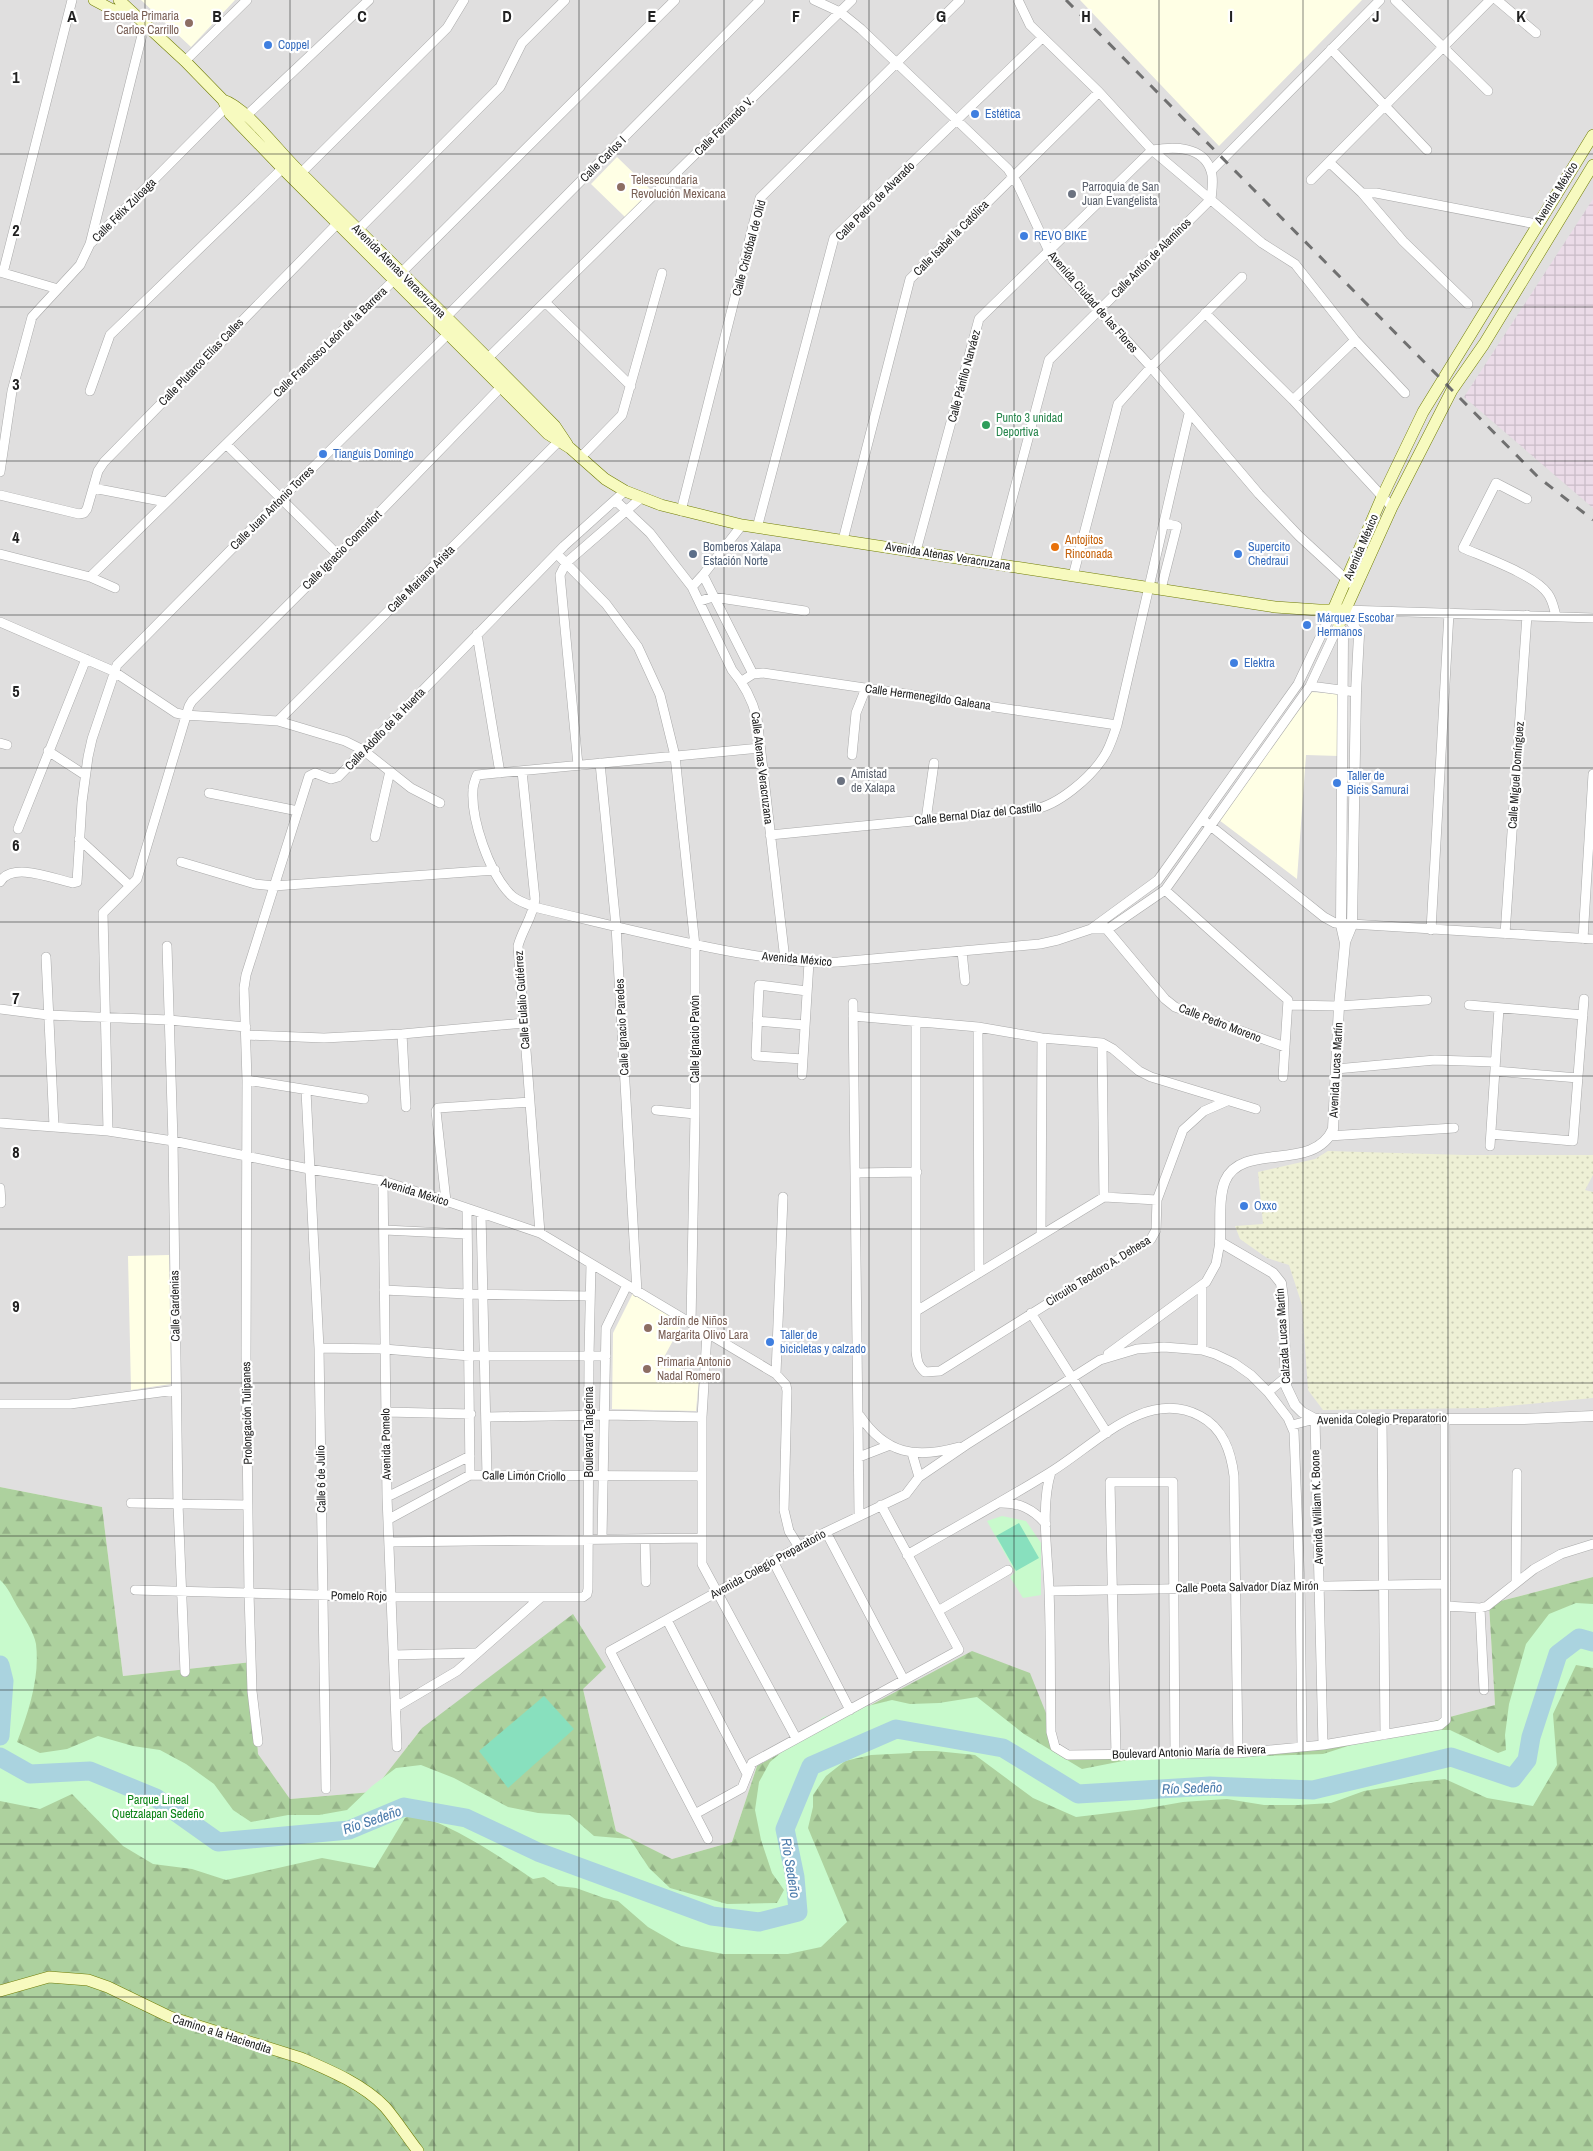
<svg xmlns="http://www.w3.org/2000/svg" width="1593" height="2151" font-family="'Archivo Narrow',sans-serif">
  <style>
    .residential { fill: #e0dfdf }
    .industrial { fill: url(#industrial-grid) }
    .education { fill: #ffffe5 }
    .farmland { fill: url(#farmland-dots) }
    .forest { fill: url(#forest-firs) }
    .park { fill: #c8facc }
    .pitch { fill: #88e0be }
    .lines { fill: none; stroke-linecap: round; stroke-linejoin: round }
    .river { stroke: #aad3df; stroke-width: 19 }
    .minor-casing { stroke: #a9a9a9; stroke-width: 10 }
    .tertiary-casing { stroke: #a9a9a9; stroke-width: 11 }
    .secondary-casing { stroke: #707d05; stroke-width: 12 }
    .minor { stroke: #fff; stroke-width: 9 }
    .tertiary { stroke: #fff; stroke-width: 10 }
    .secondary { stroke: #f7fabf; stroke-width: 11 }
    .rail { stroke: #707070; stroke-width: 3; stroke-dasharray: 10 10; stroke-linecap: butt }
    .grid { fill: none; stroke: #222; stroke-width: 1; stroke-opacity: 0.55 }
    .education-dot { fill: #8d6e63; stroke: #fff; stroke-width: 2 }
    .shop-dot { fill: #3f7fe0; stroke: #fff; stroke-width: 2 }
    .worship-dot { fill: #6b7280; stroke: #fff; stroke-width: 2 }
    .leisure-dot { fill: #2e9e5b; stroke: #fff; stroke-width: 2 }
    .food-dot { fill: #e8710a; stroke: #fff; stroke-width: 2 }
    .service-dot { fill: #5c6f8a; stroke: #fff; stroke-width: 2 }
    .labels { text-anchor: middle; stroke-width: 4.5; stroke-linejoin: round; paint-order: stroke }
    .education-label { font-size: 12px; fill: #785e54; stroke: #fff; text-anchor: start }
    .shop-label { font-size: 12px; fill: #366cbe; stroke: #fff; text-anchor: start }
    .street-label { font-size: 12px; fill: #222; stroke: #fff }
    .worship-label { font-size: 12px; fill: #5b616d; stroke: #fff; text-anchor: start }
    .leisure-label { font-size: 12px; fill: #27864d; stroke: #fff; text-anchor: start }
    .food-label { font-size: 12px; fill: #c56008; stroke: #fff; text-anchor: start }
    .service-label { font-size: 12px; fill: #4e5e75; stroke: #fff; text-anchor: start }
    .park-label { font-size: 12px; fill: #0c8416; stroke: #fff }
    .water-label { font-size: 14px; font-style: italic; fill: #4a7aab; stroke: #fff }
    .grid-label { font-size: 16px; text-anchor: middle; font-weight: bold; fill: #222; stroke: #fff; stroke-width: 4.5; stroke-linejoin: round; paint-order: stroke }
  </style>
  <defs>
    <pattern id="industrial-grid" width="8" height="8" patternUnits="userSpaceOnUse" patternTransform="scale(1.25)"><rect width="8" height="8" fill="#ebdbe8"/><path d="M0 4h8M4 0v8" fill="none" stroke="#c9bcc7"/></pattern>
    <pattern id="farmland-dots" width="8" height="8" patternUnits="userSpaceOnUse" patternTransform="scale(1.25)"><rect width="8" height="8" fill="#eef0d5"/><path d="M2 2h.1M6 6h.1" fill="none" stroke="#ccceb7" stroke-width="1.8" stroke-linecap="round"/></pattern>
    <pattern id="forest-firs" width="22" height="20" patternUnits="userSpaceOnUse" patternTransform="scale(1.25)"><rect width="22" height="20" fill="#add19e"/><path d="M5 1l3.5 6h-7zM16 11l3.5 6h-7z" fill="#95b388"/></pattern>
  </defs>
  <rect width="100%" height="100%" fill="#f2efe9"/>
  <path class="residential" d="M0,0H1593V1577L1489,1604L1495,1705L1336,1747L1056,1752L757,1766L732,1842L672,1859L616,1831L583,1689L422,1728L372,1792L290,1799L258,1755L252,1662L123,1676L102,1507L0,1487Z"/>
  <path class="industrial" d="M1593,199V508L1464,397Z"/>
  <path class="education" d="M141,0H235L191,47Z
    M1080,0H1362L1219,146Z
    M617,157L651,190L625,217L591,184Z
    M1311,692L1340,694L1339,756L1306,755L1297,879L1219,820Z
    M169,1255L171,1384L131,1390L128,1256Z
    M633,1293L683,1322L663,1359L699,1378L696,1411L612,1409L613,1333Z"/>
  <path class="farmland" d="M1328,1151L1465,1155H1593V1175L1585,1190L1593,1192V1398L1487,1408L1323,1410L1308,1390L1302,1305L1289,1265L1267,1258L1240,1239L1235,1226L1263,1224L1258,1172L1315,1159Z"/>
  <path class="forest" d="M0,1487L102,1507L123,1676L252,1662L258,1754L290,1799L372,1792L422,1728L573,1614L606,1667L583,1689L616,1831L672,1859L732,1842L757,1766L972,1651L1030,1673L1048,1718L1056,1752L1336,1747L1495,1705L1489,1604L1593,1577V2151H0Z"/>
  <path class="park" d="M1002,1516L1026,1521L1041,1543V1595L1023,1598L1010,1577L1015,1572L987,1521Z
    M0,1580C8,1587 12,1597 17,1606C23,1616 34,1632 36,1644C40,1677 29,1711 17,1742L40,1753L67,1749L98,1736L133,1746L160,1750L186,1764L214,1784L233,1810L251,1822L288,1815H319L347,1810L372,1786L396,1768L421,1765L454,1778L508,1807L538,1813L570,1815L594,1836L630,1839L649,1868L670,1888L727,1904L777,1903L784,1890L772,1873L761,1840L755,1810L759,1782L770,1762L823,1717L892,1700L910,1704L939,1703L977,1697L1024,1734L1082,1769L1138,1758L1203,1750L1264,1756L1323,1754L1382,1735L1414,1730H1450L1498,1753L1506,1750L1505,1735L1509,1704L1526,1644L1549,1614L1576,1603L1593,1604V1668L1576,1665L1553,1714L1557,1765L1533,1806L1487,1798L1445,1779L1417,1782L1364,1791L1331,1803L1298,1805H1264L1227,1799L1211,1800L1183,1802L1143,1809L1076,1817L1033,1798L975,1755L936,1751H913L911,1753L871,1755L845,1761L826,1776L813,1795V1807L808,1828L847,1922L821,1947L788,1954H723L681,1946L648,1927L618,1901L604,1898L576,1888L558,1886L544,1877L533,1879C510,1864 429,1807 405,1818L375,1868L322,1858L226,1880L192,1869L153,1864L123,1846L72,1794L40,1809L0,1801Z"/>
  <path class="pitch" d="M1019,1523L1039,1558L1016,1571L996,1536Z
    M544,1696L574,1729L508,1788L479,1751Z"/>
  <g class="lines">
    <path class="river" d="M0,1665L4,1681L0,1736
      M0,1757L30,1774L90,1771L156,1798L218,1842L349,1830L404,1807L466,1818L538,1852L712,1916L759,1922L798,1912L795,1877L785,1829L811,1766L896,1729L1003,1748L1078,1794L1210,1786L1313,1790L1451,1757L1513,1778L1527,1760L1531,1737L1558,1654L1579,1638L1593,1642"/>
    <defs>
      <path id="minor" d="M814,0L840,12L861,29L1008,169L1017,183L1053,260L1151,367L1259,494L1299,536L1350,583
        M1018,0L1030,25L1099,92L1152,150L1262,243L1295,264L1355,340L1405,393
        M1395,0L1488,91
        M1497,0L1536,33
        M1331,49L1427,150
        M185,61L247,0
        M246,116L369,0
        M1329,162L1362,193L1403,241L1468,304
        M1211,171L1380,0
        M301,173L447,28L464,0
        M1311,180L1490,0
        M1362,193H1376L1531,223
        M358,230L500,87L522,43L565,0
        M90,244L145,23
        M0,272L58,289
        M3,273L72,0
        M545,302L631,386
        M1205,313L1293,400L1392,507
        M446,317L760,0
        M488,358L852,0
        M90,391L110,335L287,164
        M1293,400L1355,340
        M226,444L338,555
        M580,458L622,415L662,273
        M0,472L12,391L32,317L80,265L90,244L229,104
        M93,488L166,502
        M0,495L79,514L84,513L87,509L98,471L104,462L337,224
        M1527,499L1496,483L1463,548C1486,558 1535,575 1548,594C1553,601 1554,609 1556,616
        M615,500L650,533L692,587L732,670C745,685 752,699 757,718L785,960
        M681,511L760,198L960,0
        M757,528L834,238L1042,38
        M843,540L910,279L1099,92
        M916,551L979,319L1152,150C1173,147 1203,145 1211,171C1214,179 1212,190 1211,199L1049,360L995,563
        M0,554L90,577L115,588
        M557,554L606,604L638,647L660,695L675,756L695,946V1114L691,1323
        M703,575L753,674
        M1073,576L1118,404L1151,367L1242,277
        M90,577L394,280L675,0
        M692,587L703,575L742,525
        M1161,589L1177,526L1164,523
        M700,601L713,597L805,611
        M1345,610L1593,618
        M0,622L113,671L176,713L185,715L278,721L345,741L363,750L411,788L440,803
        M477,634L500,773
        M742,681L753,674L763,673L1117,725
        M1310,686L1356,692
        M278,721L563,437
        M0,743L7,745
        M760,748L477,775C475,780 473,785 473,790C471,820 489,872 510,894C516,901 526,903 534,907C602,923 670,941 739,953C772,958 804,964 838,962L1040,944L1058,940L1091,929H1108L1165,890L1310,686L1339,624
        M48,751L85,775
        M852,755L856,713L866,688
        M600,763L616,926L637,1292
        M578,765L560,575L566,563L641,498
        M522,771L535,899C533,917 522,930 518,946L540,1233
        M209,793L298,811
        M1202,819L1324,917L1335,923L1593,939
        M926,820L934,763
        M18,829L86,659
        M770,835L1035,809C1058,805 1090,778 1103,758C1110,748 1113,737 1117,725L1189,414
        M375,837L390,771
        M79,839L130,886
        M181,862L255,884L274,886L495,870
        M0,882C12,861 54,879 73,883L77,882L82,802L88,757L92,739L117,665L281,499L452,330
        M1165,890L1288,1000L1283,1077
        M1104,926L1165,999L1175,1007L1285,1047
        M1091,929L1158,880L1298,684L1333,610
        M1431,930L1449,613
        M1505,934L1527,615
        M1583,939L1593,774
        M167,946L173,1141L178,1504L185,1672
        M962,951L965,981
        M46,957L54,1126
        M853,1003L859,1514
        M1289,1005L1339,1006L1427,1000
        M1469,1005L1583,1015
        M0,1009L48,1015L169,1020L246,1027
        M853,1016L978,1027L1042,1038L1102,1043L1113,1049L1139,1071L1151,1077L1256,1109
        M757,1021L805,1025
        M916,1022V1351C917,1361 918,1366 925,1372L940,1371L1151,1239L1156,1230L1157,1200L1183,1130L1204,1111L1227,1101
        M978,1027L979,1273
        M402,1034L406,1107
        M246,1035L324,1038L402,1034L524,1023
        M1102,1043L1104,1197
        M803,1059L756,1056L759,985L807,991
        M1336,1069L1435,1060L1495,1062
        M1495,1071L1578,1078
        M802,1075L809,962
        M247,1080L364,1099
        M306,1091L319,1348L326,1789
        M656,1110L695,1114
        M0,1123L108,1131L173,1141L309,1169L383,1181L446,1201L540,1233L776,1374L786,1385L787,1391L784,1510L789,1531L799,1547
        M108,1131L103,913L137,879L189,706L192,701L338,555L502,386
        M1491,1134L1573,1141L1584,999
        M1329,1136L1454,1128
        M1490,1146L1499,1008
        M856,1173L917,1172
        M383,1181L387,1497L397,1747
        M0,1188L1,1203
        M446,1201L436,1111L438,1108L530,1102
        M467,1208L470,1475
        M481,1213L487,1476
        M385,1230L466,1234
        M1041,1235L1042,1038
        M1202,1286V1350
        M384,1290L467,1294L590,1296
        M918,1310L1104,1197L1157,1200
        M1031,1313L1107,1433
        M707,1333L702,1417V1564L796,1738
        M319,1348L384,1349L470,1356H606
        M1108,1354L1206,1282L1216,1264L1220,1242
        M776,1374L783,1197
        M1268,1392L1285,1378
        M0,1404H70L176,1390
        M386,1412L471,1414
        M860,1416C886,1454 915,1459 959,1447
        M487,1417L606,1415L702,1417
        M1382,1419L1385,1735
        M1292,1425L1315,1419L1323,1745
        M912,1453L919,1477
        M859,1457L890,1445
        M1051,1472C1040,1506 1048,1555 1049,1590C1051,1638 1050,1685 1051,1732L1055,1747L1068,1755L1238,1753L1323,1745L1440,1725L1446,1720L1445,1418
        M387,1497L470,1456
        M131,1503L248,1505
        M998,1503C1019,1502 1033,1509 1046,1524
        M389,1519L470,1475L701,1476
        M826,1532L904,1680
        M602,1538L606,1328L627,1285
        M645,1539L646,1582
        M390,1542L701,1538
        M907,1555C954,1528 1002,1502 1049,1473C1093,1447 1145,1387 1200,1416C1223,1428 1231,1451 1234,1476L1238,1753
        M773,1561L850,1710
        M1516,1583L1517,1473
        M135,1590L392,1597H583L587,1594L588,1589L589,1356L591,1264
        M1049,1591L1445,1584
        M1446,1606L1480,1608L1487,1606L1534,1569L1561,1554L1593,1544
        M1480,1608L1484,1690
        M938,1611L1008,1570
        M667,1620L747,1774
        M394,1655L475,1653
        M396,1707L457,1671L540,1598
        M258,1742L252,1691L249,1593L246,1356L247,1080L244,988L246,975L309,776L315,773L331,779L338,777L564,546L625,491
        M1116,1755L1110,1482H1173L1175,1754
        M695,1814L742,1788L752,1763L959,1650L881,1505
        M708,1839L610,1651L826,1532L906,1494L919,1477L966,1445L1100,1360L1137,1349L1164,1347L1202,1350L1215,1354L1234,1363L1251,1375L1268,1392L1288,1418L1294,1432L1300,1586L1302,1747"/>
      <path id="tertiary" d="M1333,610L1343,635L1341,925L1345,943L1339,1006L1333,1129C1314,1173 1242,1141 1225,1181C1218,1198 1221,1223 1220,1242L1273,1273L1281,1283L1283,1298L1286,1386L1295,1405L1302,1412L1315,1419H1524L1593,1416
        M1345,942L1352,925L1356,692L1359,635L1345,610"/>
      <path id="secondary" d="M94,0L111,9L133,14
        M119,0L185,61L223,100L230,114L282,168L548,434L570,448L605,479L625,491L661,505L742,525L1275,607L1319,610H1345
        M223,100C246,107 278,151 297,169C383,255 470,339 555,426L567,444
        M1333,610L1382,497L1423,412L1593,135
        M1339,624L1392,507L1452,390L1484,344L1593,165
        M0,1991L49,1977L88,1980L108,1987L170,2017L301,2058C329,2070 363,2084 385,2107C397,2121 407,2137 418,2151"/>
    </defs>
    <use href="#minor" class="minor-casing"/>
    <use href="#tertiary" class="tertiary-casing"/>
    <use href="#secondary" class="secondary-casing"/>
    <use href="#minor" class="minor"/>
    <use href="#tertiary" class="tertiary"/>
    <use href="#secondary" class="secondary"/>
    <path class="rail" d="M1066,0L1538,477L1593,520"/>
  </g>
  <path class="grid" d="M145,0V2151M290,0V2151M434,0V2151M579,0V2151M724,0V2151M869,0V2151M1014,0V2151M1159,0V2151M1303,0V2151M1448,0V2151M0,154H1593M0,307H1593M0,461H1593M0,615H1593M0,768H1593M0,922H1593M0,1076H1593M0,1229H1593M0,1383H1593M0,1536H1593M0,1690H1593M0,1844H1593M0,1997H1593"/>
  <g class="education-dot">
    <circle cx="189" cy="23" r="5"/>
    <circle cx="621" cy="187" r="5"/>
    <circle cx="648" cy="1328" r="5"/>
    <circle cx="647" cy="1369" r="5"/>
  </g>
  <g class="shop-dot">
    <circle cx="268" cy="45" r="5"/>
    <circle cx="975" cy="114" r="5"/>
    <circle cx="1024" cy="236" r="5"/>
    <circle cx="323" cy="454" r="5"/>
    <circle cx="1238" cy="554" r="5"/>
    <circle cx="1307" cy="625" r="5"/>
    <circle cx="1234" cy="663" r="5"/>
    <circle cx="1337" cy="783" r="5"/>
    <circle cx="1244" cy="1206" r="5"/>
    <circle cx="770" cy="1342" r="5"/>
  </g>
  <g class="worship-dot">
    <circle cx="1072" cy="194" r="5"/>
    <circle cx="841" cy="781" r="5"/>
  </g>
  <circle class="leisure-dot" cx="986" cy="425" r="5"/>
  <circle class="food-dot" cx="1055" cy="547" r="5"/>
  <circle class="service-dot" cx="693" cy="554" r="5"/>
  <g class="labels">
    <g class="education-label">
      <text x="179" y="20" text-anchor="end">Escuela Primaria<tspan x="179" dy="14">Carlos Carrillo</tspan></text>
      <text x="631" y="184">Telesecundaria<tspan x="631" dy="14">Revolución Mexicana</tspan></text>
      <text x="658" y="1325">Jardín de Niños<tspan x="658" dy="14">Margarita Olivo Lara</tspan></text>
      <text x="657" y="1366">Primaria Antonio<tspan x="657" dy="14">Nadal Romero</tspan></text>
    </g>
    <g class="shop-label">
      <text x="278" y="49">Coppel</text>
      <text x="985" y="118">Estética</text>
      <text x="1034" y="240">REVO BIKE</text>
      <text x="333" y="458">Tianguis Domingo</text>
      <text x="1248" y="551">Supercito<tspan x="1248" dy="14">Chedraui</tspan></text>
      <text x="1317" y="622">Márquez Escobar<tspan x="1317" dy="14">Hermanos</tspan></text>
      <text x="1244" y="667">Elektra</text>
      <text x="1347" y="780">Taller de<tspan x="1347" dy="14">Bicis Samurai</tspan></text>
      <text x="1254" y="1210">Oxxo</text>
      <text x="780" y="1339">Taller de<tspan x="780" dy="14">bicicletas y calzado</tspan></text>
    </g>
    <g class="street-label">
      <text transform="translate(724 126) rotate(-45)" y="4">Calle Fernando V.</text>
      <text transform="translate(603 159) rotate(-45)" y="4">Calle Carlos I</text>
      <text transform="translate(1556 193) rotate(-58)" y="4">Avenida México</text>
      <text transform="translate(875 201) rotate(-45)" y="4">Calle Pedro de Alvarado</text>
      <text transform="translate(124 210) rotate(-45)" y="4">Calle Félix Zuloaga</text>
      <text transform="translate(951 238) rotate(-45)" y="4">Calle Isabel la Católica</text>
      <text transform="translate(749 248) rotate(-75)" y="4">Calle Cristóbal de Olid</text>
      <text transform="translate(1151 258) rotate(-45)" y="4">Calle Antón de Alaminos</text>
      <text transform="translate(399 271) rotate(45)" y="4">Avenida Atenas Veracruzana</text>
      <text transform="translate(1093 302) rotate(49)" y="4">Avenida Ciudad de las Flores</text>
      <text transform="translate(330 342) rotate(-44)" y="4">Calle Francisco León de la Barrera</text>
      <text transform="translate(201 362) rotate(-46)" y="4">Calle Plutarco Elías Calles</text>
      <text transform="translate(964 376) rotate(-75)" y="4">Calle Pánfilo Narváez</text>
      <text transform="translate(272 508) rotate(-45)" y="4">Calle Juan Antonio Torres</text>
      <text transform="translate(1361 547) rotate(-67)" y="4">Avenida México</text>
      <text transform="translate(342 550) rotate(-45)" y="4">Calle Ignacio Comonfort</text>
      <text transform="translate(948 556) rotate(9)" y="4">Avenida Atenas Veracruzana</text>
      <text transform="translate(421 579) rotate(-45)" y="4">Calle Mariano Arista</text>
      <text transform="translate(928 697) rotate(8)" y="4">Calle Hermenegildo Galeana</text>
      <text transform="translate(385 729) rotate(-46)" y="4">Calle Adolfo de la Huerta</text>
      <text transform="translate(762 768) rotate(83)" y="4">Calle Atenas Veracruzana</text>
      <text transform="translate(1516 775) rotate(-86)" y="4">Calle Miguel Domínguez</text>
      <text transform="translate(978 814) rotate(-6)" y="4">Calle Bernal Díaz del Castillo</text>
      <text transform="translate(797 959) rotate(5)" y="4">Avenida México</text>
      <text transform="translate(522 1000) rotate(-94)" y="4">Calle Eulalio Gutiérrez</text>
      <text transform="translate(1220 1023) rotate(21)" y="4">Calle Pedro Moreno</text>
      <text transform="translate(622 1027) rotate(-93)" y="4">Calle Ignacio Paredes</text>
      <text transform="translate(695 1039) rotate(-90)" y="4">Calle Ignacio Pavón</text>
      <text transform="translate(1336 1070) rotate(-87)" y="4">Avenida Lucas Martín</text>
      <text transform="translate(415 1192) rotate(17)" y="4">Avenida México</text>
      <text transform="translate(1098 1271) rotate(-32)" y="4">Circuito Teodoro A. Dehesa</text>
      <text transform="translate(175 1306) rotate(-91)" y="4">Calle Gardenias</text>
      <text transform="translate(1283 1336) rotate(-94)" y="4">Calzada Lucas Martín</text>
      <text transform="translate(247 1413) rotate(-91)" y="4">Prolongación Tulipanes</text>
      <text transform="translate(1382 1419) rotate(-1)" y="4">Avenida Colegio Preparatorio</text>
      <text transform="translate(589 1432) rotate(-90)" y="4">Boulevard Tangerina</text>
      <text transform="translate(386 1444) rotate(-91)" y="4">Avenida Pomelo</text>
      <text transform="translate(524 1476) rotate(1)" y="4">Calle Limón Criollo</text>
      <text transform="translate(321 1479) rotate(-91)" y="4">Calle 6 de Julio</text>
      <text transform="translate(1317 1507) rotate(-92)" y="4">Avenida William K. Boone</text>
      <text transform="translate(768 1564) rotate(-29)" y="4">Avenida Colegio Preparatorio</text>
      <text transform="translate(1247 1587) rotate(-1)" y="4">Calle Poeta Salvador Díaz Mirón</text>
      <text transform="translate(359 1596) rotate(1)" y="4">Pomelo Rojo</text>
      <text transform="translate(1189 1752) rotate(-2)" y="4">Boulevard Antonio María de Rivera</text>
      <text transform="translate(222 2034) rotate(18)" y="4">Camino a la Haciendita</text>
    </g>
    <g class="worship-label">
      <text x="1082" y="191">Parroquia de San<tspan x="1082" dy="14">Juan Evangelista</tspan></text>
      <text x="851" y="778">Amistad<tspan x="851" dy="14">de Xalapa</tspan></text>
    </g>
    <g class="leisure-label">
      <text x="996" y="422">Punto 3 unidad<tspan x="996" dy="14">Deportiva</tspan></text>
    </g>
    <g class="food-label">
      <text x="1065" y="544">Antojitos<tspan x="1065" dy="14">Rinconada</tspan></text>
    </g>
    <g class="service-label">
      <text x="703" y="551">Bomberos Xalapa<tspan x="703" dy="14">Estación Norte</tspan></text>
    </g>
    <g class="park-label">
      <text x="158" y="1804">Parque Lineal<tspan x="158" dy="14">Quetzalapan Sedeño</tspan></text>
    </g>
    <g class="water-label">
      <text transform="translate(1192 1788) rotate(-2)" y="5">Río Sedeño</text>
      <text transform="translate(372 1820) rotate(-19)" y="5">Río Sedeño</text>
      <text transform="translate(791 1868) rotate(81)" y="5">Río Sedeño</text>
    </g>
  </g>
  <g class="grid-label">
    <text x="72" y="22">A</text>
    <text x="217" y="22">B</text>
    <text x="362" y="22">C</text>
    <text x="507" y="22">D</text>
    <text x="652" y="22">E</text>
    <text x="796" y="22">F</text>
    <text x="941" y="22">G</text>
    <text x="1086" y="22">H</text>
    <text x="1231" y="22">I</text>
    <text x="1376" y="22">J</text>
    <text x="1521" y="22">K</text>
    <text x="16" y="83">1</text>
    <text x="16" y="236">2</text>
    <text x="16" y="390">3</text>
    <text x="16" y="543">4</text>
    <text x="16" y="697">5</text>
    <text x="16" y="851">6</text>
    <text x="16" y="1004">7</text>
    <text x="16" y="1158">8</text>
    <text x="16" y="1312">9</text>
  </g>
</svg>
